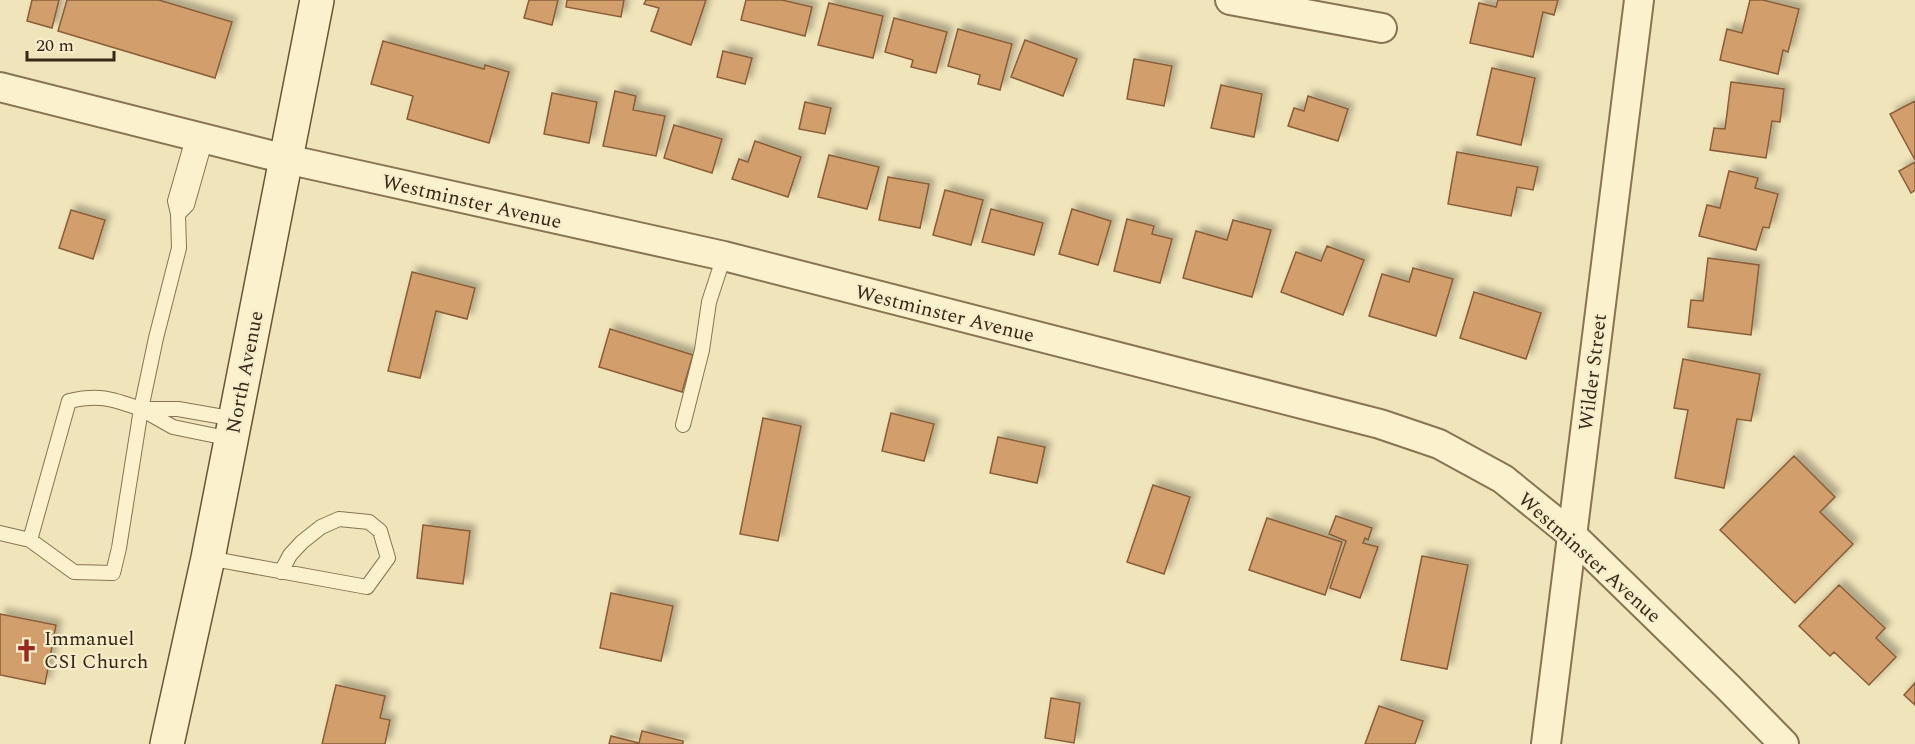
<svg xmlns="http://www.w3.org/2000/svg" width="1915" height="744" font-family="Spectral,serif">
  <style>
    .building { fill: #d29e6c; stroke: #895d38; stroke-width: 1.5; filter: url(#shadow) }
    .lines { fill: none; stroke-linecap: round; stroke-linejoin: round }
    .service-casing { stroke: #887353; stroke-width: 16 }
    .minor-casing { stroke: #887353; stroke-width: 32 }
    .secondary-casing { stroke: #695437; stroke-width: 36 }
    .service { stroke: #fbf1cd; stroke-width: 14 }
    .minor { stroke: #fbf1cd; stroke-width: 28 }
    .secondary { stroke: #fbf1cd; stroke-width: 33 }
    .labels { text-anchor: middle; stroke-width: 4.5; stroke-linejoin: round; paint-order: stroke }
    .street-label { font-size: 20px; fill: #362919; stroke: #f8edca }
    .poi-label { font-size: 20px; fill: #362919; stroke: #f8edca; text-anchor: start }
  </style>
  <defs>
    <filter id="shadow"><feDropShadow dx="5.5" dy="-5.5" stdDeviation="3" flood-color="#0004"/></filter>
  </defs>
  <rect width="100%" height="100%" fill="#f0e4ba"/>
  <path class="building" d="M32,0H59L52,28L27,21Z
    M67,0H159L232,22L215,78L58,31Z
    M529,0H558L552,25L524,18Z
    M567,0H624L621,17L566,7Z
    M646,0H706L691,45L651,31L659,8L644,4Z
    M746,0H782L812,7L805,36L741,20Z
    M1498,0H1558L1554,15L1543,12L1533,57L1470,43L1479,3L1496,7Z
    M1750,0H1763L1799,9L1788,52L1783,50L1778,74L1720,60L1727,29L1742,33Z
    M829,3L883,16L873,58L818,45Z
    M894,18L947,32L936,73L911,67L913,60L885,52Z
    M958,29L1012,44L1000,90L978,84L980,75L948,66Z
    M1025,40L1077,59L1063,96L1011,77Z
    M383,41L484,69L485,65L509,72L489,143L407,119L413,96L371,84Z
    M723,51L752,58L745,84L717,77Z
    M1134,59L1172,66L1164,106L1127,99Z
    M1492,68L1535,78L1521,145L1477,135Z
    M1731,82L1784,89L1780,122L1772,121L1766,158L1710,150L1714,128L1725,129Z
    M1221,85L1262,94L1254,137L1211,128Z
    M615,91L636,96L633,110L665,116L656,156L603,146Z
    M552,93L597,102L589,143L544,134Z
    M1308,96L1348,109L1338,141L1288,126L1294,108L1304,111Z
    M1915,101V160L1890,114Z
    M805,102L831,108L825,134L799,129Z
    M674,125L722,139L712,173L664,158Z
    M755,141L801,157L788,197L732,179L739,159L748,162Z
    M1457,152L1538,167L1533,190L1517,187L1511,216L1448,204Z
    M829,155L879,167L867,209L818,197Z
    M1915,162V190L1911,193L1899,171Z
    M1729,171L1758,178L1755,188L1778,194L1769,228L1763,227L1756,250L1699,236L1707,205L1720,208Z
    M888,177L929,184L920,228L879,220Z
    M945,190L983,200L971,245L933,235Z
    M991,209L1043,223L1034,255L982,242Z
    M1072,209L1111,221L1098,265L1059,254Z
    M71,210L105,220L93,259L59,248Z
    M1127,219L1154,226L1152,234L1172,239L1160,283L1114,271Z
    M1233,220L1271,230L1252,297L1183,278L1196,231L1227,240Z
    M1327,246L1364,260L1343,315L1281,292L1296,252L1321,261Z
    M1708,258L1759,265L1751,335L1688,327L1691,300L1703,301Z
    M1413,268L1453,279L1436,336L1369,316L1382,274L1409,282Z
    M412,272L475,288L467,319L436,311L420,378L388,371Z
    M1474,292L1541,313L1526,359L1460,338Z
    M610,329L693,355L682,392L599,367Z
    M1683,359L1760,374L1751,421L1737,419L1724,488L1675,478L1688,410L1674,408Z
    M891,413L934,424L924,461L882,451Z
    M763,418L801,426L778,541L740,534Z
    M998,437L1045,447L1037,483L990,473Z
    M1794,456L1835,497L1820,512L1853,544L1795,603L1720,530Z
    M1153,485L1190,497L1164,574L1127,562Z
    M1336,516L1372,528L1368,540L1365,538L1363,543L1378,547L1360,598L1330,588L1346,541L1329,534Z
    M1267,518L1342,542L1325,595L1249,570Z
    M423,525L470,531L463,584L417,578Z
    M1422,556L1468,565L1447,669L1401,660Z
    M1839,585L1885,628L1876,638L1896,657L1869,685L1834,652L1830,656L1799,626Z
    M611,593L673,606L661,661L600,648Z
    M0,614L56,625L45,684L0,675Z
    M1915,683V705L1904,695Z
    M336,685L385,696L380,718L390,720L385,744H322Z
    M1051,698L1080,703L1074,743L1045,738Z
    M1379,706L1423,721L1415,744H1365Z
    M642,731L683,741V744H609L611,736L639,743Z"/>
  <g class="lines">
    <defs>
      <path id="service" d="M194,135L175,201L178,214L187,205L206,138
        M683,425L702,350L709,302L724,256
        M231,439L173,427L141,409H178L235,419
        M0,533L30,540L69,401C100,394 112,399 141,409
        M30,540L74,572L113,573L119,548L141,409L156,338L179,248L178,214
        M208,558L367,587L388,558L380,531L369,522L339,519L321,527L302,542L290,555L281,572"/>
      <path id="minor" d="M1230,0L1382,28
        M0,87L286,159L724,256L1380,424L1439,444L1503,479L1571,534L1729,688L1784,744
        M1546,744L1639,0"/>
      <path id="secondary" d="M167,744L208,558L317,0"/>
    </defs>
    <use href="#service" class="service-casing"/>
    <use href="#minor" class="minor-casing"/>
    <use href="#secondary" class="secondary-casing"/>
    <use href="#service" class="service"/>
    <use href="#minor" class="minor"/>
    <use href="#secondary" class="secondary"/>
  </g>
  <defs>
    <symbol id="church-bare" viewBox="-9 -9 18 18"><path d="M-1.2-6h2.4v3.5h3.3v2.4h-3.3V6h-2.4V-.1h-3.3v-2.4h3.3Z" fill="#9b271f" stroke="#f8edca" stroke-width="2.5" paint-order="stroke"/></symbol>
  </defs>
  <g fill-rule="evenodd">
    <use href="#church-bare" x="10" y="634" width="33" height="33"/>
  </g>
  <g class="labels">
    <g class="street-label">
      <text transform="translate(472 201) rotate(13)" y="7">Westminster Avenue</text>
      <text transform="translate(945 313) rotate(14)" y="7">Westminster Avenue</text>
      <text transform="translate(244 372) rotate(-79)" y="7">North Avenue</text>
      <text transform="translate(1592 372) rotate(-83)" y="7">Wilder Street</text>
      <text transform="translate(1590 557) rotate(42)" y="7">Westminster Avenue</text>
    </g>
    <g class="poi-label">
      <text x="44" y="645">Immanuel<tspan x="44" dy="23">CSI Church</tspan></text>
    </g>
  </g>
  <path d="M27 51v9h87v-9" fill="none" stroke="#362919" stroke-width="3"/>
  <text x="36" y="51" font-size="18" fill="#362919" stroke="#f8edca" stroke-width="4.5" paint-order="stroke">20 m</text>
</svg>
